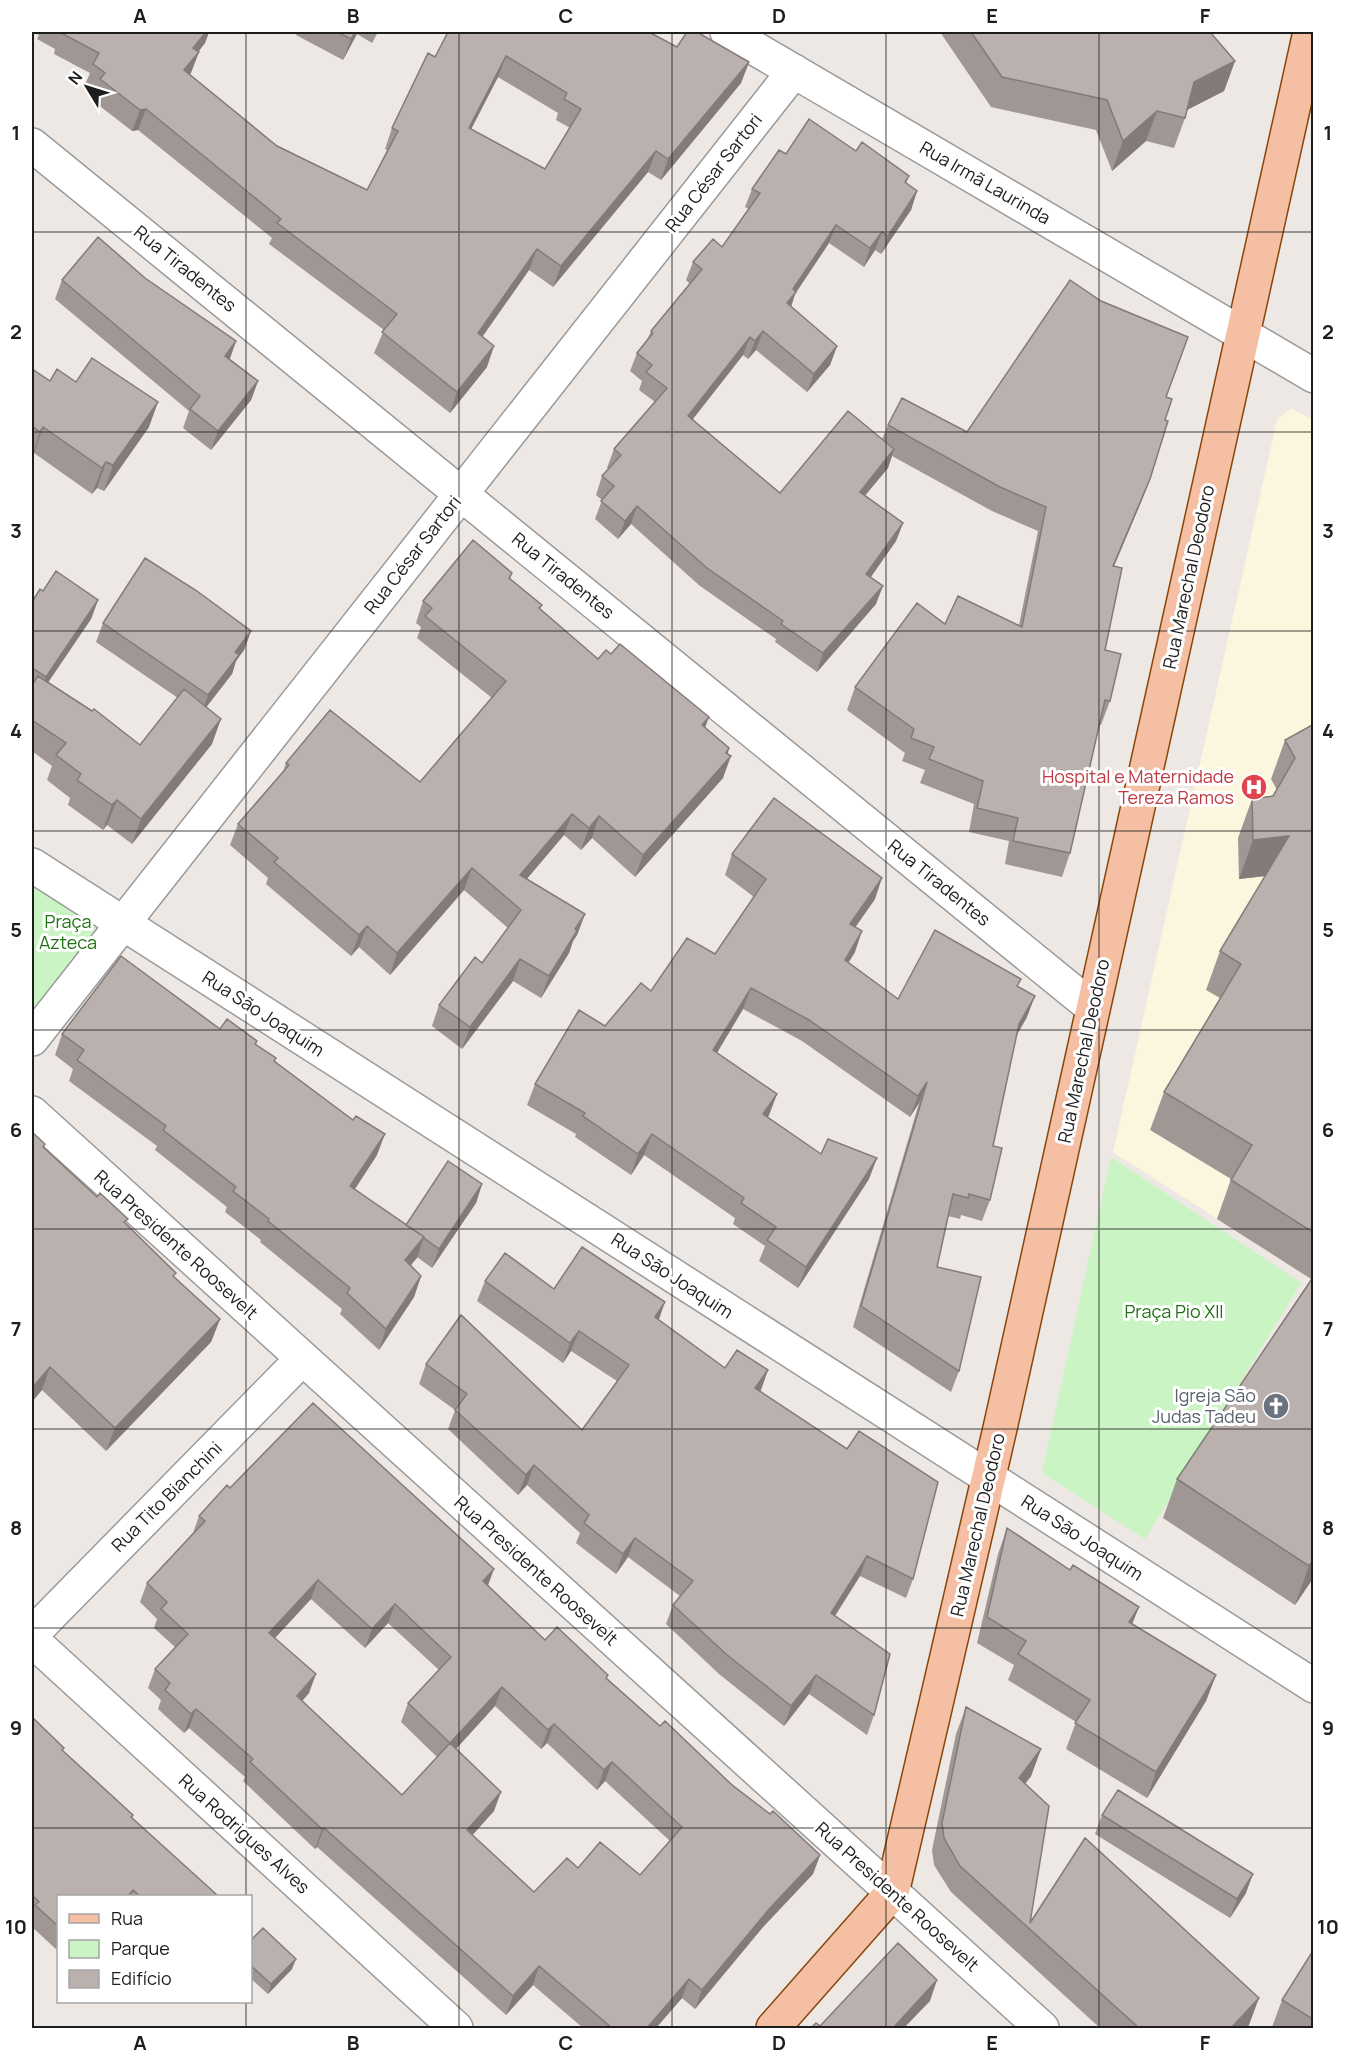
<svg xmlns="http://www.w3.org/2000/svg" width="1345" height="2060" font-family="Manrope,sans-serif">
  <style>
    .education { fill: #fcf6de }
    .park { fill: #caf4c3 }
    .lines { fill: none; stroke-linecap: round; stroke-linejoin: round }
    .minor-casing { stroke: #9a9a9a; stroke-width: 36 }
    .major-casing { stroke: #89460c; stroke-width: 36 }
    .minor { stroke: #fff; stroke-width: 33 }
    .major { stroke: #f4bfa2; stroke-width: 33 }
    .wall { fill: #a09795; fill-rule: evenodd }
    .shaded-wall { fill: #827b79 }
    .building { fill: #bab0ad; stroke: #827b79; stroke-width: 1.5; fill-rule: evenodd }
    .grid { fill: none; stroke: #1d1d1d; stroke-width: 1.5; stroke-opacity: 0.55 }
    .labels { text-anchor: middle; stroke-width: 6; stroke-linejoin: round; paint-order: stroke }
    .street-label { font-size: 18px; fill: #1d1d1d; stroke: #fff }
    .health-label { font-size: 18px; fill: #be3a42; stroke: #fff; text-anchor: end }
    .park-label { font-size: 18px; fill: #207114; stroke: #fff }
    .worship-label { font-size: 18px; fill: #5b616d; stroke: #fff; text-anchor: end }
    .neatline { fill: none; stroke: #1d1d1d; stroke-width: 2 }
    .grid-label { font-size: 20px; text-anchor: middle; font-weight: bold; fill: #1d1d1d }
  </style>
  <rect width="100%" height="100%" fill="#ede8e3"/>
  <path class="education" d="M1291,408L1314,421V1275L1311,1279L1113,1152L1277,420Z"/>
  <path class="park" d="M32,865L123,924L32,1039Z
    M1111,1157L1301,1283L1145,1539L1042,1473Z"/>
  <g class="lines">
    <defs>
      <path id="minor" d="M727,32L1314,376
        M32,145L1093,1008
        M32,865L1314,1686
        M32,1039L794,71
        M32,1113L1042,2028
        M32,1634L302,1359
        M32,1640L456,2028"/>
      <path id="major" d="M773,2028L892,1893L1001,1424L1310,32"/>
    </defs>
    <use href="#minor" class="minor-casing"/>
    <use href="#major" class="major-casing"/>
    <use href="#minor" class="minor"/>
    <use href="#major" class="major"/>
  </g>
  <path class="wall" d="M32,32H209L205,43L198,52L190,74L277,146L367,190L387,150L385,149L392,128L435,57L677,47L749,62L741,83L661,180L648,172L553,287L529,270L483,336L487,367L450,413L374,353L384,330L269,244L272,238L138,130L132,131L92,100L95,92L85,85L90,73L54,54L55,49L37,39L39,35ZM498,77L558,113L556,120L570,128L545,169L471,129Z
    M297,32H378L372,43L357,34L343,60L296,35Z
    M940,32H1210L1235,61L1224,91L1187,110L1185,118L1174,148L1146,141L1112,171L1096,130L991,107Z
    M856,151L909,176L906,183L917,191L911,210L881,254L875,250L864,267L829,243L795,294L791,307L837,346L830,365L807,392L756,350L748,359L743,355L693,419L780,493L882,439L888,425L967,432L1166,397L1165,420L1150,479L1141,502L1114,566L1105,650L1110,701L1101,725L1099,724L1070,853L1062,877L1005,864L1009,841L969,832L974,804L920,783L925,770L902,761L905,753L847,710L855,687L945,624L1019,625L1038,531L992,511L892,456L888,468L865,495L903,523L896,541L871,577L876,604L817,672L775,642L776,639L700,586L631,524L618,539L595,519L602,500L596,495L602,476L609,469L607,468L614,449L655,402L639,390L642,381L630,371L637,353L648,338L651,331L690,284L686,280L693,262L722,247L749,209L745,207L752,189L786,154Z
    M145,278L236,341L230,359L258,381L251,400L211,450L183,428L189,411L55,299L62,280Z
    M32,369L50,381L149,427L104,491L97,488L92,494L34,453L32,457Z
    M512,573L510,579L542,605L540,609L598,659L705,728L729,748L723,778L635,877L592,838L581,850L564,835L527,879L585,914L577,935L573,941L569,953L541,998L513,981L462,1049L432,1026L439,1005L482,963L508,928L464,890L390,975L359,947L351,956L266,884L268,878L230,845L238,824L283,772L286,763L420,782L492,698L417,638L421,627L416,623L423,601Z
    M43,591L98,600L91,619L48,682L140,745L178,698L96,642L103,623L251,631L244,650L236,661L232,674L206,707L212,744L132,844L107,825L103,830L68,805L70,798L47,780L52,766L32,751V602Z
    M1314,724V1577L1295,1605L1163,1518L1177,1479L1311,1279L1217,1219L1231,1179L1150,1130L1164,1092L1220,998L1206,990L1220,951L1265,876L1239,879L1238,838L1252,799L1273,796L1277,790L1271,779L1285,740Z
    M732,854L875,899L855,927V952L848,963L898,999L1018,987L1027,1017L1016,1036L993,1146L990,1200L982,1221L961,1215L960,1219L948,1216L937,1267L959,1371L951,1392L853,1327L919,1103L910,1117L802,1041L743,1009L717,1053L777,1094L768,1117L821,1154L869,1179L798,1288L759,1261L765,1246L733,1224L735,1218L644,1155L631,1175L575,1137L576,1134L527,1105L535,1084L605,1026L651,991L715,954L754,897L725,875Z
    M220,1029L257,1041L256,1044L377,1155L355,1189L406,1225L482,1184L476,1203L432,1268L417,1257L411,1265L421,1276L414,1297L379,1350L340,1314L342,1309L260,1242L261,1240L225,1212L227,1207L155,1150L157,1146L69,1081L73,1069L55,1055L62,1034Z
    M44,1148L126,1224L174,1277L220,1319L211,1342L106,1451L42,1390Z
    M485,1281L554,1289L658,1320L725,1368L761,1390L760,1391L913,1579L906,1598L860,1576L835,1616L874,1715L867,1735L809,1694L784,1726L719,1674L666,1624L673,1605L680,1596L628,1557L616,1574L576,1543L580,1533L527,1485L518,1495L448,1429L455,1410L419,1384L426,1364L582,1430L617,1381L571,1351L563,1363L477,1301Z
    M230,1488L488,1585L545,1640L607,1679L660,1726L820,1855L813,1874L763,1927L695,2009L682,1998L656,2028H583L533,1985L506,2015L317,1847L315,1849L243,1781L245,1777L189,1728L184,1733L158,1709L161,1700L148,1688L155,1669L175,1647L154,1628L157,1619L140,1602L147,1583L193,1533L199,1516ZM311,1599L365,1648L388,1623L439,1670L408,1703L401,1722L437,1757L402,1795L302,1701L309,1693L275,1638ZM495,1706L541,1749L547,1743L597,1790L605,1781L670,1841L640,1875L578,1868L534,1892L472,1835L494,1811L456,1749Z
    M1007,1528L1132,1624L1216,1675L1206,1701L1147,1798L1066,1749L1076,1722L1008,1680L1014,1665L977,1643L998,1554Z
    M966,1707L1041,1749L1031,1776L1025,1784L1030,1923L1249,2025L1246,2028H1100L951,1892L934,1865L932,1850L956,1734Z
    M32,1717L63,1751L133,1815L132,1818L215,1896H58V1951L32,1927Z
    M1102,1815L1246,1893L1230,1918L1095,1834Z
    M250,1941L292,1969L268,1994L250,1978Z
    M1314,1949V2028H1275L1272,2027L1282,2000Z"/>
  <path class="shaded-wall" d="M206,32H209L205,43L194,57L199,52L191,73L177,91L193,48Z
    M355,32H358L343,60L351,39Z
    M506,56L498,77L461,149L469,128Z
    M1235,61L1224,91L1183,112L1194,82Z
    M749,62L741,83L661,180L668,159Z
    M146,109L138,130L132,131L140,110Z
    M1157,111L1146,141L1112,171L1123,141Z
    M656,151L648,172L553,287L561,266Z
    M917,191L911,210L881,254L888,236Z
    M836,225L829,243L795,294L790,310L787,303L793,289Z
    M882,232L875,250L864,267L870,248Z
    M537,249L529,270L470,354L478,333Z
    M763,331L756,350L748,359L755,341Z
    M750,337L743,355L681,434L688,416Z
    M236,341L229,360L225,356Z
    M494,346L487,367L450,413L457,392Z
    M837,346L830,365L807,392L814,374Z
    M258,381L251,400L211,450L218,431Z
    M158,402L149,427L104,491L113,465Z
    M43,427L34,453L32,457L40,432Z
    M894,449L888,468L853,510L860,492Z
    M106,462L97,488L92,494L102,468Z
    M1150,479L1141,502L1104,590L1113,566Z
    M637,506L631,524L618,539L625,521Z
    M903,523L896,541L860,592L866,574Z
    M883,586L876,604L817,672L823,653Z
    M98,600L91,619L39,696L46,677Z
    M251,631L244,650L236,661L232,674L201,714L208,695L235,652Z
    M709,717L701,739L702,725Z
    M221,719L212,744L132,844L141,819Z
    M729,748L724,764L731,756L723,778L635,877L643,855Z
    M117,800L107,825L103,830L112,805Z
    M572,814L564,835L512,896L520,875Z
    M599,816L592,838L581,850L589,828Z
    M1289,836L1275,875L1239,879L1253,840Z
    M472,868L464,890L390,975L397,953Z
    M882,878L875,899L843,945L850,924Z
    M585,914L577,935L573,941L569,953L541,998L549,976Z
    M367,926L359,947L351,956L359,935Z
    M862,931L855,952L837,981L845,960Z
    M520,959L513,981L462,1049L470,1027Z
    M751,988L743,1009L706,1071L713,1050Z
    M1035,996L1027,1017L1011,1045L1019,1024Z
    M927,1082L919,1103L910,1117L918,1096Z
    M777,1094L769,1115L756,1135L763,1114Z
    M385,1134L377,1155L343,1207L350,1186Z
    M652,1134L644,1155L631,1175L638,1154Z
    M877,1158L869,1179L798,1288L806,1267Z
    M482,1184L476,1203L432,1268L439,1249Z
    M424,1237L417,1258L397,1281L405,1260Z
    M421,1276L414,1297L379,1350L386,1329Z
    M665,1302L658,1322L655,1317Z
    M220,1319L211,1342L106,1451L115,1428Z
    M579,1331L571,1351L563,1363L570,1343Z
    M50,1367L42,1390L32,1402V1388Z
    M768,1370L761,1390L747,1408L755,1388Z
    M534,1465L527,1485L518,1495L526,1475Z
    M635,1538L628,1557L616,1574L623,1554Z
    M867,1556L860,1576L824,1633L831,1613Z
    M1314,1559V1577L1295,1605L1309,1566Z
    M494,1569L487,1588L483,1581Z
    M318,1580L311,1599L262,1652L269,1633Z
    M395,1604L388,1623L365,1648L372,1629Z
    M1139,1607L1129,1632V1622Z
    M316,1674L309,1693L290,1715L297,1696Z
    M816,1675L809,1694L784,1726L791,1706Z
    M1216,1675L1206,1701L1147,1798L1156,1772Z
    M502,1687L495,1706L443,1763L450,1743Z
    M196,1709L189,1728L184,1733L191,1714Z
    M554,1724L547,1743L541,1749L548,1730Z
    M1041,1749L1031,1776L1009,1805L1019,1778Z
    M612,1762L605,1781L597,1790L604,1770Z
    M501,1792L494,1811L460,1849L467,1830Z
    M324,1828L317,1847L315,1849L322,1829Z
    M820,1855L813,1874L763,1927L695,2009L702,1990L770,1908Z
    M1253,1874L1246,1893L1230,1918L1237,1899Z
    M296,1959L292,1969L268,1994L271,1984Z
    M539,1966L533,1985L506,2015L513,1996Z
    M689,1979L682,1998L656,2028H647Z
    M937,1980L930,2001L904,2028H893Z
    M1259,1998L1249,2025L1246,2028H1231Z"/>
  <path class="building" d="M62,32H206L193,48L199,52L184,70L277,146L367,190L398,131L392,128L428,53L435,57L448,32H649L677,47L687,32H697L749,62L668,159L656,151L561,266L537,249L478,333L494,346L457,392L382,332L397,314L277,223L281,219L146,109L140,110L100,79L105,73L93,64L99,53L61,33ZM506,56L567,93L564,99L581,109L545,169L469,128Z
    M337,32H355L351,39Z
    M971,32H1210L1235,61L1194,82L1185,118L1157,111L1123,141L1107,100L1002,77Z
    M809,119L856,151L862,142L909,176L905,182L917,191L888,236L882,232L870,248L836,225L793,289L796,292L787,303L837,346L814,374L763,331L755,341L750,337L688,416L780,493L848,411L894,449L860,492L903,523L866,574L883,586L823,653L781,624L783,621L707,568L637,506L625,521L601,501L614,486L602,476L621,455L614,449L667,388L646,372L652,365L637,353L653,333L651,331L702,269L693,262L713,239L722,247L760,193L752,189L779,150L786,154Z
    M98,237L145,278L236,341L225,356L258,381L218,431L190,409L200,396L62,280Z
    M1070,280L1101,301L1188,337L1166,397L1172,399L1165,420L1168,421L1150,479L1113,566L1122,568L1105,650L1121,654L1110,701L1105,700L1070,853L1013,841L1018,818L977,808L983,781L929,759L934,747L911,738L914,729L855,687L917,603L945,624L958,596L1022,627L1046,507L1000,487L888,425L902,398L967,432Z
    M92,358L158,402L113,465L106,462L102,468L43,427L40,432L32,426V369L50,381L57,369L76,382Z
    M473,540L512,573L509,578L542,605L539,608L598,659L606,650L611,654L620,644L709,717L702,725L729,748L726,753L731,756L643,855L599,816L589,828L572,814L520,875L585,914L575,929L577,931L549,976L520,959L470,1027L439,1005L475,957L482,963L521,910L472,868L397,953L367,926L359,935L274,862L278,858L238,824L289,765L286,763L330,710L420,782L506,681L425,616L432,608L423,601Z
    M145,558L197,591L251,631L235,652L239,655L208,695L103,623Z
    M56,571L98,600L46,677L32,668V602L40,589L43,591Z
    M38,676L92,711L94,709L140,745L184,689L221,719L141,819L117,800L112,805L77,780L81,774L56,755L66,743L32,720V685Z
    M1314,724V1233L1231,1180L1252,1145L1164,1092L1241,964L1220,951L1289,836L1253,840L1252,799L1273,796L1295,758L1285,740Z
    M774,798L882,878L850,924L862,931L845,960L898,999L935,930L1021,979L1017,986L1035,996L1019,1024L993,1146L1002,1148L990,1200L969,1194L968,1198L953,1194L937,1267L981,1277L959,1371L861,1306L927,1082L918,1096L809,1020L751,988L713,1050L777,1094L763,1114L821,1154L828,1139L877,1158L806,1267L767,1240L776,1227L741,1203L744,1198L652,1134L638,1154L583,1116L585,1113L535,1084L579,1010L605,1026L641,983L651,991L687,938L715,954L766,879L732,854Z
    M121,956L220,1029L227,1019L257,1041L255,1044L276,1058L274,1061L353,1120L356,1116L385,1134L350,1186L424,1237L405,1260L421,1276L386,1329L347,1293L350,1288L268,1221L269,1219L233,1191L236,1187L163,1130L166,1126L77,1060L84,1050L62,1034Z
    M32,1132L45,1144L43,1147L97,1197L100,1193L128,1219L124,1222L176,1273L173,1276L220,1319L115,1428L50,1367L32,1388Z
    M448,1161L482,1184L439,1249L424,1238V1237L406,1225Z
    M582,1247L665,1302L655,1317L725,1368L737,1350L768,1370L755,1388L847,1449L859,1431L938,1482L913,1579L867,1556L831,1613L890,1654L874,1715L816,1675L791,1706L726,1654L673,1605L693,1581L635,1538L623,1554L584,1523L589,1515L534,1465L526,1475L455,1410L467,1394L426,1364L461,1315L582,1430L629,1365L579,1331L570,1343L485,1281L505,1253L554,1289Z
    M1314,1276V1559L1309,1566L1177,1479Z
    M313,1403L494,1569L483,1581L545,1640L557,1627L608,1675L606,1678L660,1726L665,1721L732,1785L770,1814L773,1811L820,1855L770,1908L702,1990L689,1979L647,2028H612L539,1966L513,1996L324,1828L322,1829L250,1762L253,1759L196,1709L191,1714L165,1690L170,1683L155,1669L188,1634L161,1609L167,1602L147,1583L205,1521L199,1516L227,1485L230,1488ZM318,1580L372,1629L395,1604L451,1657L408,1703L450,1743L402,1795L297,1696L316,1674L269,1633ZM502,1687L548,1730L554,1724L604,1770L612,1762L682,1827L640,1875L600,1842L578,1868L567,1858L534,1892L467,1830L501,1792L450,1743Z
    M1007,1528L1070,1570L1073,1565L1139,1607L1129,1622L1216,1675L1156,1772L1075,1723L1090,1700L1018,1654L1026,1641L987,1617Z
    M966,1707L1041,1749L1019,1778L1049,1806L1030,1923L1085,1838L1259,1998L1231,2028H1139L960,1866L944,1838L942,1823Z
    M32,1717L64,1748L62,1750L133,1815L131,1817L216,1894L214,1896H140L133,1890L128,1896H58V1926L35,1905L39,1902L32,1895Z
    M1118,1790L1253,1874L1237,1899L1102,1815Z
    M263,1928L296,1959L271,1984L250,1965V1941Z
    M898,1943L937,1980L893,2028H811L816,2023L820,2026Z
    M1314,1949V2020L1282,2000Z"/>
  <path class="grid" d="M246,32V1896M459,32V2028M672,32V2028M886,32V2028M1099,32V2028M32,232H1314M32,432H1314M32,631H1314M32,831H1314M32,1030H1314M32,1229H1314M32,1429H1314M32,1628H1314M32,1828H1314M246,2002V2028"/>
  <defs>
    <symbol id="hospital-disc" viewBox="-11 -11 22 22"><circle r="9.5" fill="#e0444e" stroke="#fff"/><path d="M-5-5h3v3.5h4V-5h3V5h-3V1.5h-4V5h-3Z" fill="#fff"/></symbol>
    <symbol id="church-disc" viewBox="-11 -11 22 22"><circle r="9.5" fill="#6b7280" stroke="#fff"/><path d="M-1.2-6h2.4v3.5h3.3v2.4h-3.3V6h-2.4V-.1h-3.3v-2.4h3.3Z" fill="#fff"/></symbol>
  </defs>
  <g fill-rule="evenodd">
    <use href="#hospital-disc" x="1239" y="772" width="30" height="30"/>
    <use href="#church-disc" x="1261" y="1391" width="30" height="30"/>
  </g>
  <g class="labels">
    <g class="street-label">
      <text transform="translate(714 173) rotate(-52)" y="6">Rua César Sartori</text>
      <text transform="translate(985 183) rotate(30)" y="6">Rua Irmã Laurinda</text>
      <text transform="translate(185 269) rotate(39)" y="6">Rua Tiradentes</text>
      <text transform="translate(413 555) rotate(-52)" y="6">Rua César Sartori</text>
      <text transform="translate(563 576) rotate(39)" y="6">Rua Tiradentes</text>
      <text transform="translate(1189 577) rotate(-78)" y="6">Rua Marechal Deodoro</text>
      <text transform="translate(939 883) rotate(39)" y="6">Rua Tiradentes</text>
      <text transform="translate(263 1014) rotate(33)" y="6">Rua São Joaquim</text>
      <text transform="translate(1084 1051) rotate(-78)" y="6">Rua Marechal Deodoro</text>
      <text transform="translate(176 1245) rotate(42)" y="6">Rua Presidente Roosevelt</text>
      <text transform="translate(672 1276) rotate(33)" y="6">Rua São Joaquim</text>
      <text transform="translate(167 1497) rotate(-45)" y="6">Rua Tito Bianchini</text>
      <text transform="translate(978 1525) rotate(-77)" y="6">Rua Marechal Deodoro</text>
      <text transform="translate(1082 1538) rotate(33)" y="6">Rua São Joaquim</text>
      <text transform="translate(536 1571) rotate(42)" y="6">Rua Presidente Roosevelt</text>
      <text transform="translate(244 1834) rotate(42)" y="6">Rua Rodrigues Alves</text>
      <text transform="translate(897 1897) rotate(42)" y="6">Rua Presidente Roosevelt</text>
    </g>
    <g class="health-label">
      <text x="1234" y="783">Hospital e Maternidade<tspan x="1234" dy="21">Tereza Ramos</tspan></text>
    </g>
    <g class="park-label">
      <text x="68" y="928">Praça<tspan x="68" dy="21">Azteca</tspan></text>
      <text x="1174" y="1318">Praça Pio XII</text>
    </g>
    <g class="worship-label">
      <text x="1256" y="1402">Igreja São<tspan x="1256" dy="21">Judas Tadeu</tspan></text>
    </g>
  </g>
  <rect width="1345" height="2060" fill="none" stroke="#ffffff" stroke-width="66"/>
  <rect x="57" y="1895" width="195" height="108" fill="#ffffff" stroke="#a5a5a5" stroke-width="1.5"/>
  <rect x="69" y="1914" width="30" height="9" fill="#f4bfa2" stroke="#a5a5a5" stroke-width="1.5"/>
  <text x="111" y="1925" font-size="18" fill="#1d1d1d">Rua</text>
  <rect x="69" y="1940" width="30" height="18" fill="#caf4c3" stroke="#a5a5a5" stroke-width="1.5"/>
  <text x="111" y="1955" font-size="18" fill="#1d1d1d">Parque</text>
  <rect x="69" y="1970" width="30" height="18" fill="#bab0ad" stroke="#a5a5a5" stroke-width="1.5"/>
  <text x="111" y="1985" font-size="18" fill="#1d1d1d">Edifício</text>
  <g transform="translate(87 87) rotate(308)" stroke="#ffffff" stroke-width="4.5" paint-order="stroke">
  <path d="M0-4.5L10 22L0 15L-10 22Z" fill="#1d1d1d"/>
  <text y="-9" font-size="16" font-weight="bold" text-anchor="middle" fill="#1d1d1d">N</text>
  </g>
  <rect x="33" y="33" width="1279" height="1994" class="neatline"/>
  <g class="grid-label">
    <text x="140" y="23">A</text>
    <text x="353" y="23">B</text>
    <text x="566" y="23">C</text>
    <text x="779" y="23">D</text>
    <text x="992" y="23">E</text>
    <text x="1205" y="23">F</text>
    <text x="16" y="140">1</text>
    <text x="1328" y="140">1</text>
    <text x="16" y="339">2</text>
    <text x="1328" y="339">2</text>
    <text x="16" y="538">3</text>
    <text x="1328" y="538">3</text>
    <text x="16" y="738">4</text>
    <text x="1328" y="738">4</text>
    <text x="16" y="937">5</text>
    <text x="1328" y="937">5</text>
    <text x="16" y="1137">6</text>
    <text x="1328" y="1137">6</text>
    <text x="16" y="1336">7</text>
    <text x="1328" y="1336">7</text>
    <text x="16" y="1535">8</text>
    <text x="1328" y="1535">8</text>
    <text x="16" y="1735">9</text>
    <text x="1328" y="1735">9</text>
    <text x="16" y="1934">10</text>
    <text x="1328" y="1934">10</text>
    <text x="140" y="2050">A</text>
    <text x="353" y="2050">B</text>
    <text x="566" y="2050">C</text>
    <text x="779" y="2050">D</text>
    <text x="992" y="2050">E</text>
    <text x="1205" y="2050">F</text>
  </g>
</svg>
